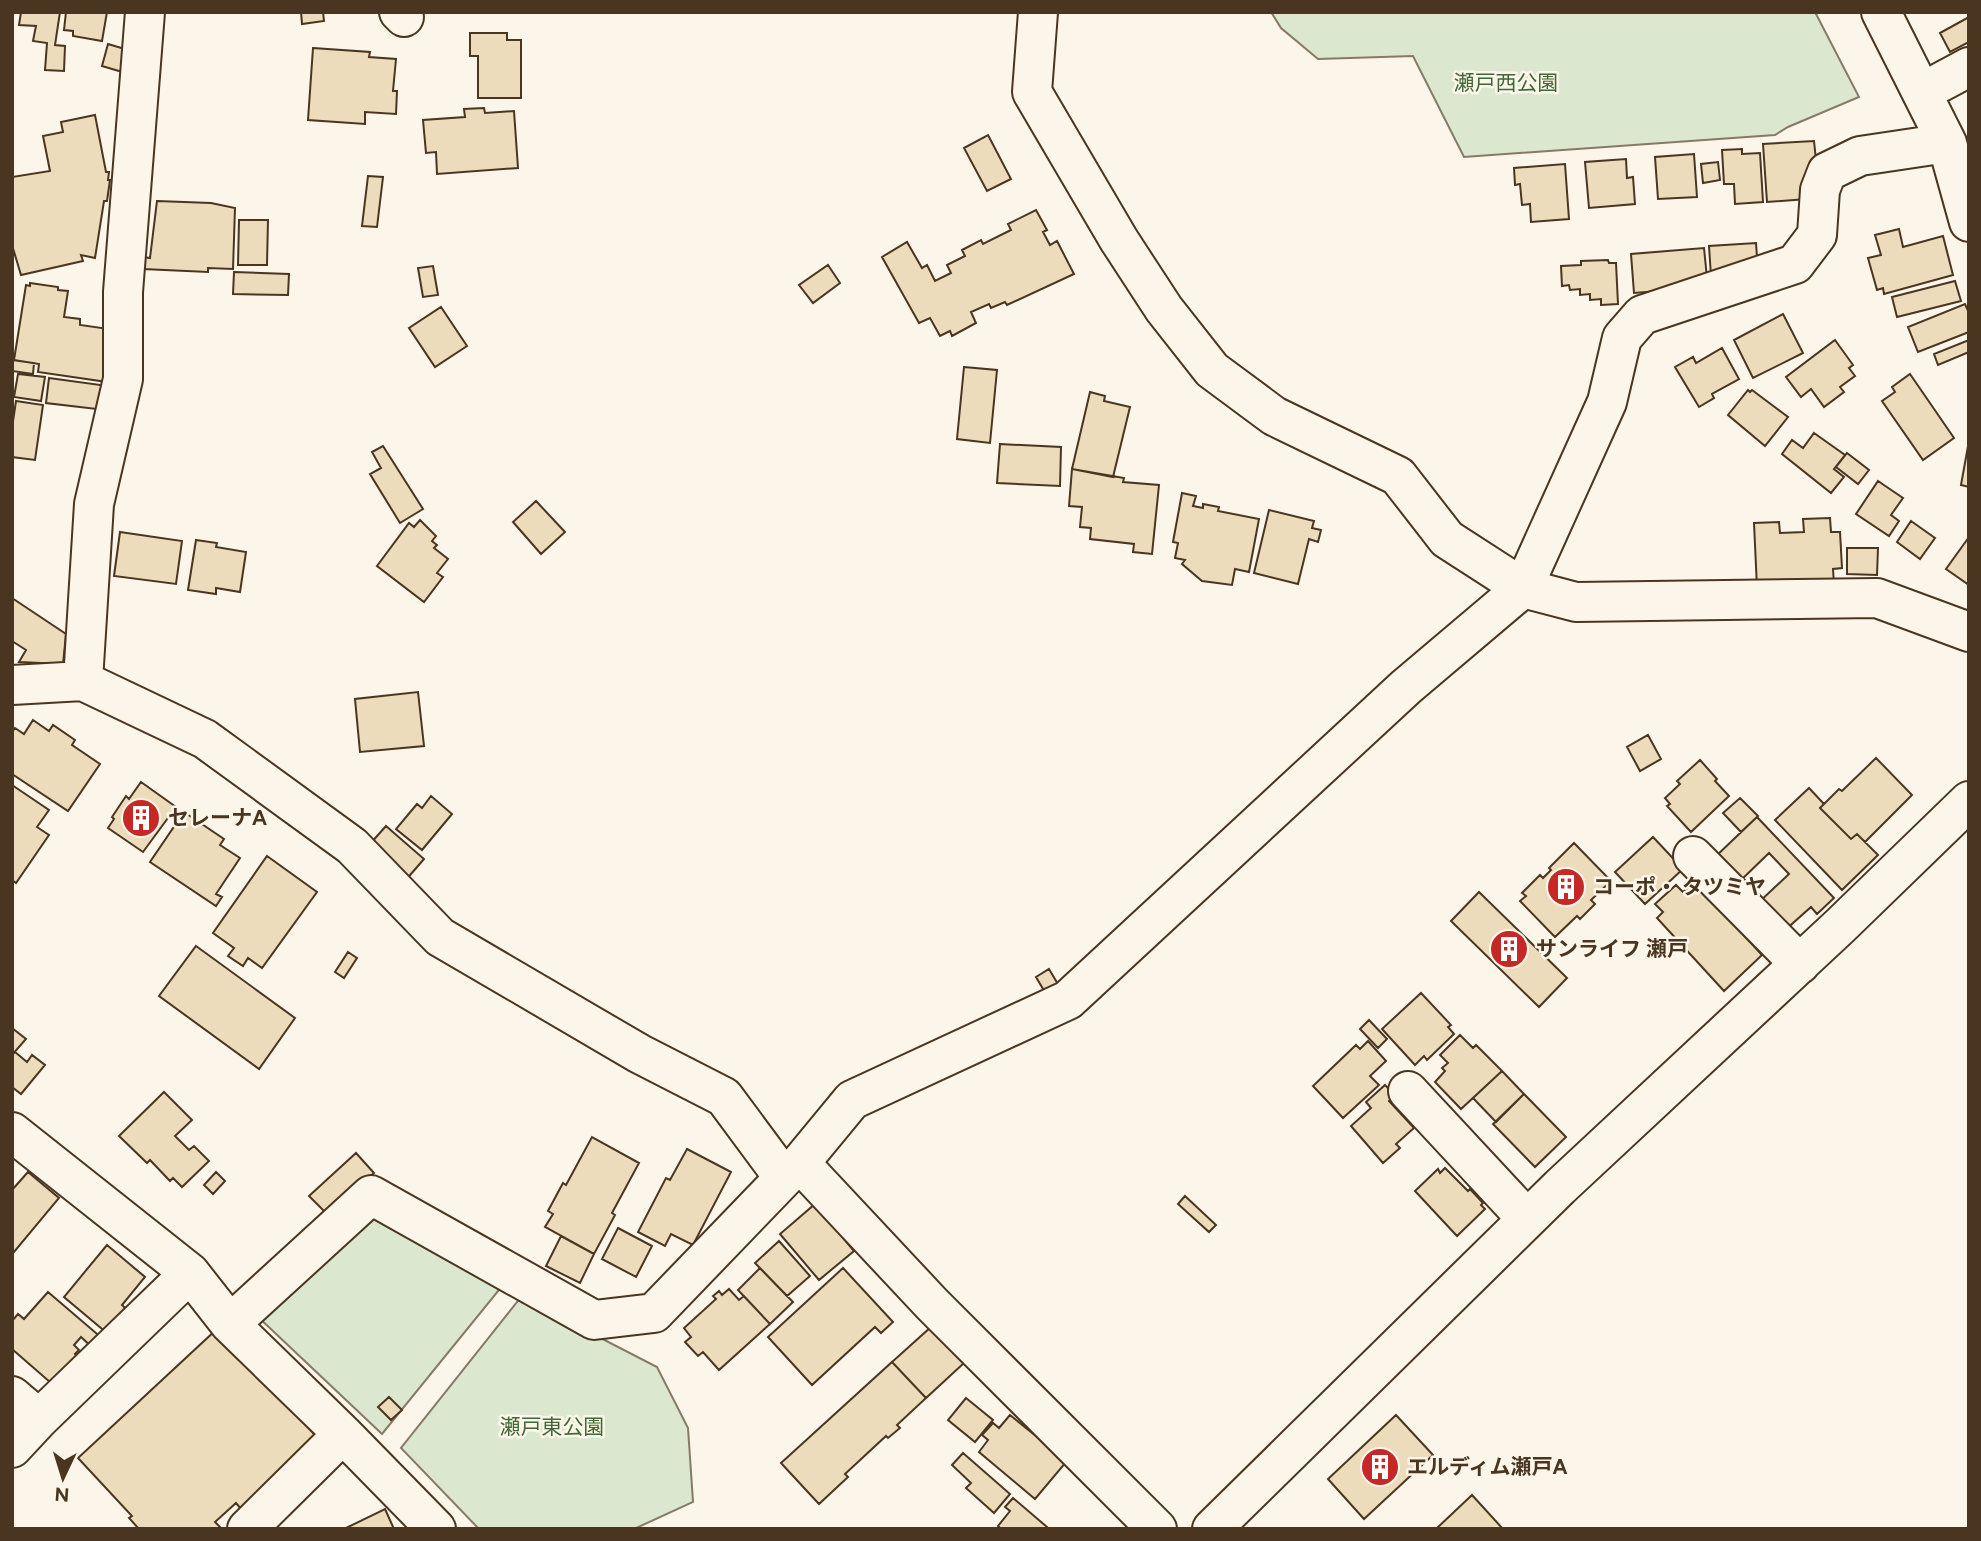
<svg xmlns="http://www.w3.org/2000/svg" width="1981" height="1541" font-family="Figtree,'Noto Sans JP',sans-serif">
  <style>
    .park { fill: #dce7d0; stroke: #887966; stroke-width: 2 }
    .building { fill: #ecdcbc; stroke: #4a3520; stroke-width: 2 }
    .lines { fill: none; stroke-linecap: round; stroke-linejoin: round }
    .minor-casing { stroke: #4a3520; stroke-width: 42 }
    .minor { stroke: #fbf6e9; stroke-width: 38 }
    .labels { text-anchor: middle; stroke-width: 5; stroke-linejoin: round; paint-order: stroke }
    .park-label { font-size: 21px; fill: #436837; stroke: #fbf6e9 }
    .poi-label { font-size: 21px; font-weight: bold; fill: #4a3520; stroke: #fbf6e9; text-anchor: start }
  </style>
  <rect width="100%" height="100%" fill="#fbf6e9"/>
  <path class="park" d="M1271,12H1815L1859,97L1788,127L1775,135L1464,157L1413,56L1318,59L1281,28Z
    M380,1212L503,1285L382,1434L255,1314Z
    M521,1297L657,1367L688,1428L693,1502L634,1529H479L401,1448Z"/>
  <path class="building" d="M21,12H60L55,45L65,46L64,71L45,70L47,43L33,41L36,26L19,25Z
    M66,12H107L102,41L73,36V31L64,30Z
    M301,12H323L324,21L302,24Z
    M1969,17V42L1950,52L1940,33Z
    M470,33H507V40H521V98H478V56H470Z
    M108,44L135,52L129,74L102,66Z
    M313,48L370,52L369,57L396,59L393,91H397L396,114L365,112V124L308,120Z
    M484,108L485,113L514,111L518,168L437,174L436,152L426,153L423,120L465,117L464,109Z
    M95,115L106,172H109L108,180H110L107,201H104L95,258L81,255L83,261L21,275L12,245V177L50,171L43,136L63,132L61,122Z
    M988,135L1011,179L987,191L964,148Z
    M1814,141L1820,198L1767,202L1763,144Z
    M1742,149V154L1760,153L1763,202L1735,204L1734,184H1724L1722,150Z
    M1694,154L1697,197L1658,199L1655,157Z
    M1626,159L1627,178L1633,177L1635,204L1589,208L1585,162Z
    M1718,162L1720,180L1703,183L1701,164Z
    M1565,164L1569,219L1531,222L1530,204L1522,205L1520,184L1515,185L1514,168Z
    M368,176L383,177L377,227L362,226Z
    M157,201L211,203L235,208L233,269L208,268V272L143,269V257L150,258Z
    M1036,210L1047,230L1043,232L1050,245L1057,241L1074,274L1007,305L1005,302L991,308L989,304L971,312L976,323L952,336L950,331L940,336L930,318L919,323L882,257L907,242L922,268L927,265L935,281L951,273L947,265L965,256L962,250L981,240L983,244L1011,230L1008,224Z
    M239,220H268L267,265H238Z
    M1899,229L1903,247L1943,236L1953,275L1884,294L1883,288L1877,290L1868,258L1881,255L1875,235Z
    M1756,243L1757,257L1711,276L1709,246Z
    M1704,248L1707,278L1696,288L1634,293L1631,254Z
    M1608,260L1609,263H1616L1618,304L1601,305V299L1590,300V294L1580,295V289L1570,290L1569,285L1562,286L1561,266L1581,265V261Z
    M828,265L840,283L813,303L799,285Z
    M433,266L438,295L423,297L418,268Z
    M234,272L289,274L288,295L233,294Z
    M1955,281L1961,301L1897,317L1892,297Z
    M30,283L58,287V290L68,291L64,317L80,319V325L116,330L114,383L38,372L39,364L14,360L26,285L30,286Z
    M1965,304L1969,313V332L1918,352L1908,327Z
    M441,307L467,346L435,367L409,328Z
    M1783,314L1803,353L1753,378L1734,340Z
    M1835,340L1853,365L1849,368L1855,376L1840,387L1844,392L1824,407L1811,389L1801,397L1786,377Z
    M1969,340V352L1938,365L1934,354Z
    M1722,348L1739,379L1712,394L1714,398L1699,407L1675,367L1693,357L1696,363Z
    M12,360L34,363L33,374L12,371Z
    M964,367L997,370L990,443L957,439Z
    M18,374L45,377L41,401L14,397Z
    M1910,374L1954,438L1923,460L1882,401L1895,392L1892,387Z
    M49,378L108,386L105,410L46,403Z
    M1748,390L1750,392L1752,390L1788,417L1765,446L1728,415Z
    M1090,392L1105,396L1104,401L1130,407L1113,477L1072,469Z
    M16,401L43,405L35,460L12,457V428Z
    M1814,433L1845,455L1834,469L1844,477L1831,493L1782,454L1792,440L1803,448Z
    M1000,444L1061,447L1060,486L997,483Z
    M383,446L423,509L400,523L370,474L381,468L372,452Z
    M1968,446H1969V487L1961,485Z
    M1847,453L1869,470L1858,484L1836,467Z
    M1072,469L1124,478L1123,482L1159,485L1152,554L1133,552L1134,544L1090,539L1091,528L1080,527L1082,507L1069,506Z
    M1878,481L1903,498L1891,515L1899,521L1889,536L1856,514Z
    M1182,493L1196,496L1193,506L1203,508V504L1219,507L1218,511L1259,519L1249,572L1235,569L1232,585L1202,581L1182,564L1185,560L1175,558L1178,543L1173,542Z
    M536,501L565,532L541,554L513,522Z
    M1269,510L1314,521L1312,528L1321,530L1318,542L1309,539L1298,584L1254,573Z
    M1830,518L1831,532H1840L1842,568L1833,569L1834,584L1757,588L1754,523L1779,522L1780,533L1804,532L1803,519Z
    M420,520L436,536L432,541L437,545L434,548L448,559L437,573L443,577L424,602L377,566L409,523L414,527Z
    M1911,521L1935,538L1920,559L1897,542Z
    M120,532L182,541L176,584L114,576Z
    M1969,537V585L1946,569Z
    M196,540L217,543L216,547L246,552L240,592L216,588V594L188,590Z
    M1847,548H1878L1877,575L1847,574Z
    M12,598L66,634L63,664L19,662L26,650L12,641Z
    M418,692L424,746L360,752L355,699Z
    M33,720L49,731L53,725L75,740L72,745L100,764L68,811L12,774V732L15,728L24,734Z
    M1648,735L1661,759L1640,771L1627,747Z
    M1876,758L1912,795L1865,842L1857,834L1851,839L1820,808L1839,789L1842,791Z
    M1700,760L1717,779L1715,781L1729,796L1691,832L1667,806L1670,804L1665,798L1680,784L1677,781Z
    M141,782L176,807L143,852L108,828L114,819L112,817L126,796L129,799Z
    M12,785L49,810L37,827L49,835L16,883L12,880Z
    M1809,788L1824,804L1820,808L1851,839L1857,834L1878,855L1842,890L1775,820Z
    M431,796L452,814L422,850L396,829L417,804L422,808Z
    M1740,798L1758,816L1741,832L1723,813Z
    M184,812L224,839L220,845L240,858L216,894L222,897L216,906L150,862Z
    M1757,817L1834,898L1817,914L1811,907L1784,931L1758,903L1789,874L1769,853L1738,883L1714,858Z
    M386,826L424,859L391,897L353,863Z
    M1653,837L1683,869L1645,904L1615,872Z
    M1574,843L1611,881L1591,900L1595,904L1580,919L1577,916L1555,937L1520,901L1526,896L1522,893L1540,875L1543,878L1551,870L1549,868Z
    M267,856L317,892L262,968L248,958L243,966L228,956L234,948L213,933Z
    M1693,883L1705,896L1710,892L1718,907L1762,955L1724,991L1657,918L1663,912L1655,904L1676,885L1683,892Z
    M1479,892L1567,978L1539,1007L1451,921Z
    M196,946L295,1018L259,1069L159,996Z
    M348,952L357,958L344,978L335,972Z
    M1049,969L1062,991L1049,999L1036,977Z
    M1421,993L1451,1025L1448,1027L1454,1034L1427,1060L1424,1056L1415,1065L1382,1029Z
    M1369,1020L1387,1039L1378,1048L1360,1029Z
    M12,1028L26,1039L12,1055Z
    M1460,1035L1473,1048L1476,1045L1502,1071L1461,1109L1435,1082L1445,1071L1442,1068L1448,1063L1440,1055Z
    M1368,1041L1386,1061L1370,1076L1379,1085L1343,1118L1313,1086L1356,1045L1360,1049Z
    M15,1052L27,1062L32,1055L45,1065L21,1094L12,1087V1055Z
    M1502,1071L1524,1094L1496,1122L1473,1098Z
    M1385,1085L1395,1095L1389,1101L1414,1128L1396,1144L1400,1148L1383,1163L1351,1126L1371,1108L1366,1102Z
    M164,1092L192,1120L175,1136L189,1150L194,1146L209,1161L182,1187L173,1178L170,1181L150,1160L147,1163L119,1136Z
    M1524,1094L1566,1137L1535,1167L1493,1124Z
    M592,1137L639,1163L612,1213L615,1215L594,1254L545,1227L553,1214L548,1211L563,1183L566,1185Z
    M687,1149L731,1172L693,1245L671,1234L665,1246L638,1232L666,1178L670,1180Z
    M356,1153L374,1173L353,1192L325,1212L309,1196Z
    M1445,1168L1468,1191L1470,1189L1483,1203L1481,1205L1485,1209L1457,1236L1415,1191L1438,1169L1440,1173Z
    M28,1172L59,1198L14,1252L12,1250V1190Z
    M216,1172L225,1181L213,1194L204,1185Z
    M1185,1196L1216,1225L1209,1232L1178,1204Z
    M815,1204L854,1251L819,1280L780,1234Z
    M618,1228L652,1246L636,1277L602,1259Z
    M561,1236L594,1254L580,1283L546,1266Z
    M779,1241L810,1276L787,1296L755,1263Z
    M107,1245L145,1277L122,1305L130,1313L108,1334L64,1297Z
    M760,1268L793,1302L770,1324L738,1290Z
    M843,1268L893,1322L881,1333L875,1327L812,1385L768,1337Z
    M729,1289L739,1300L744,1296L770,1324L719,1370L703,1352L698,1356L685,1342L691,1337L684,1328L716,1299L713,1296L719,1291L722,1295Z
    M48,1292L103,1339L94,1349L81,1337L74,1345L79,1350L75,1354L77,1357L51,1383L12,1349V1321L18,1314L24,1319Z
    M931,1327L964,1363L926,1398L892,1362Z
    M217,1329L318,1438L241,1509L236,1503L215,1522L220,1527L218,1529H139L129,1518L132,1516L78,1458Z
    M892,1362L926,1398L897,1425L900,1428L888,1438L886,1436L845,1474L848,1477L819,1504L781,1463Z
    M389,1397L402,1410L391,1420L378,1407Z
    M966,1398L993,1420L975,1442L948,1420Z
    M1010,1415L1067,1461L1035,1499L979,1452L988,1440L982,1435L993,1423L999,1428Z
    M1396,1415L1433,1455L1364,1519L1328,1479Z
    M963,1453L1010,1494L994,1513L966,1488L971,1483L952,1465Z
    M1472,1495L1503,1529H1436Z
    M1013,1498L1047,1527L1046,1529H1001L998,1526L1010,1511L1005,1507Z
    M385,1509L394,1529H344Z"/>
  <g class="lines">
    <defs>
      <path id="minor" d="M399,12L404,17
        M1038,12L1032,92L1119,240L1164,309L1212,370L1274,416L1398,476L1447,539L1523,588L1576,602L1877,598L1969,632
        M1881,12L1947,143L1969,222
        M1941,82L1969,67
        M83,681L94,504L123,379V292L145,12
        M12,685L83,681L205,739L352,846L440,937L640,1054L724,1097L784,1178L800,1163L932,1304L1157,1529
        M1693,856L1800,964
        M1408,1091L1527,1219
        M12,1132L190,1273L230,1324L343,1434L436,1529
        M800,1163L852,1100L1068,1000L1406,687L1523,588L1607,402L1622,338L1642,315L1795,264L1817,235L1820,190L1827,172L1860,156L1947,143
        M230,1324L371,1195L594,1320L654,1313L784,1178
        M12,1396L39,1419
        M12,1448L39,1419L190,1273
        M247,1529L343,1434
        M1212,1529L1560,1187L1840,926L1969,801"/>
    </defs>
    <use href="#minor" class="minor-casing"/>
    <use href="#minor" class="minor"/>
  </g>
  <defs>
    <symbol id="building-disc" viewBox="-11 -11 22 22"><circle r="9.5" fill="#c62828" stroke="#fbf6e9"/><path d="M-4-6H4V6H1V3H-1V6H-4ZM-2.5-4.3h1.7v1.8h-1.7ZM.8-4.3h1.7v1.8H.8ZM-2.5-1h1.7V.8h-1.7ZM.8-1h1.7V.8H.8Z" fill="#fff"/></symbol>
  </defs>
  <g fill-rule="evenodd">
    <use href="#building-disc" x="119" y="796" width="44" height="44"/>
    <use href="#building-disc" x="1544" y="865" width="44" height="44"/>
    <use href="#building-disc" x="1487" y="927" width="44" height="44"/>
    <use href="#building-disc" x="1358" y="1445" width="44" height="44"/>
  </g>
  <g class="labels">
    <g class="park-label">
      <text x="1506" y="90">瀬戸西公園</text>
      <text x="552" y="1434">瀬戸東公園</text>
    </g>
    <g class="poi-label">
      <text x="168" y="825">セレーナA</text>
      <text x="1593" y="894">コーポ・ タツミヤ</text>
      <text x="1536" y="956">サンライフ 瀬戸</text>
      <text x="1407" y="1474">エルディム瀬戸A</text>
    </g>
  </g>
  <rect width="1981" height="1541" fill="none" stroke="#4a3520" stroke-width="28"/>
  <g transform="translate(63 1478) rotate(184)" stroke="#fbf6e9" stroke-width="5" paint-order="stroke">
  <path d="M0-5L12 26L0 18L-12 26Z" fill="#4a3520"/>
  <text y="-10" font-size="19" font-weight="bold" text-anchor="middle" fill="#4a3520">N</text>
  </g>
</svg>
